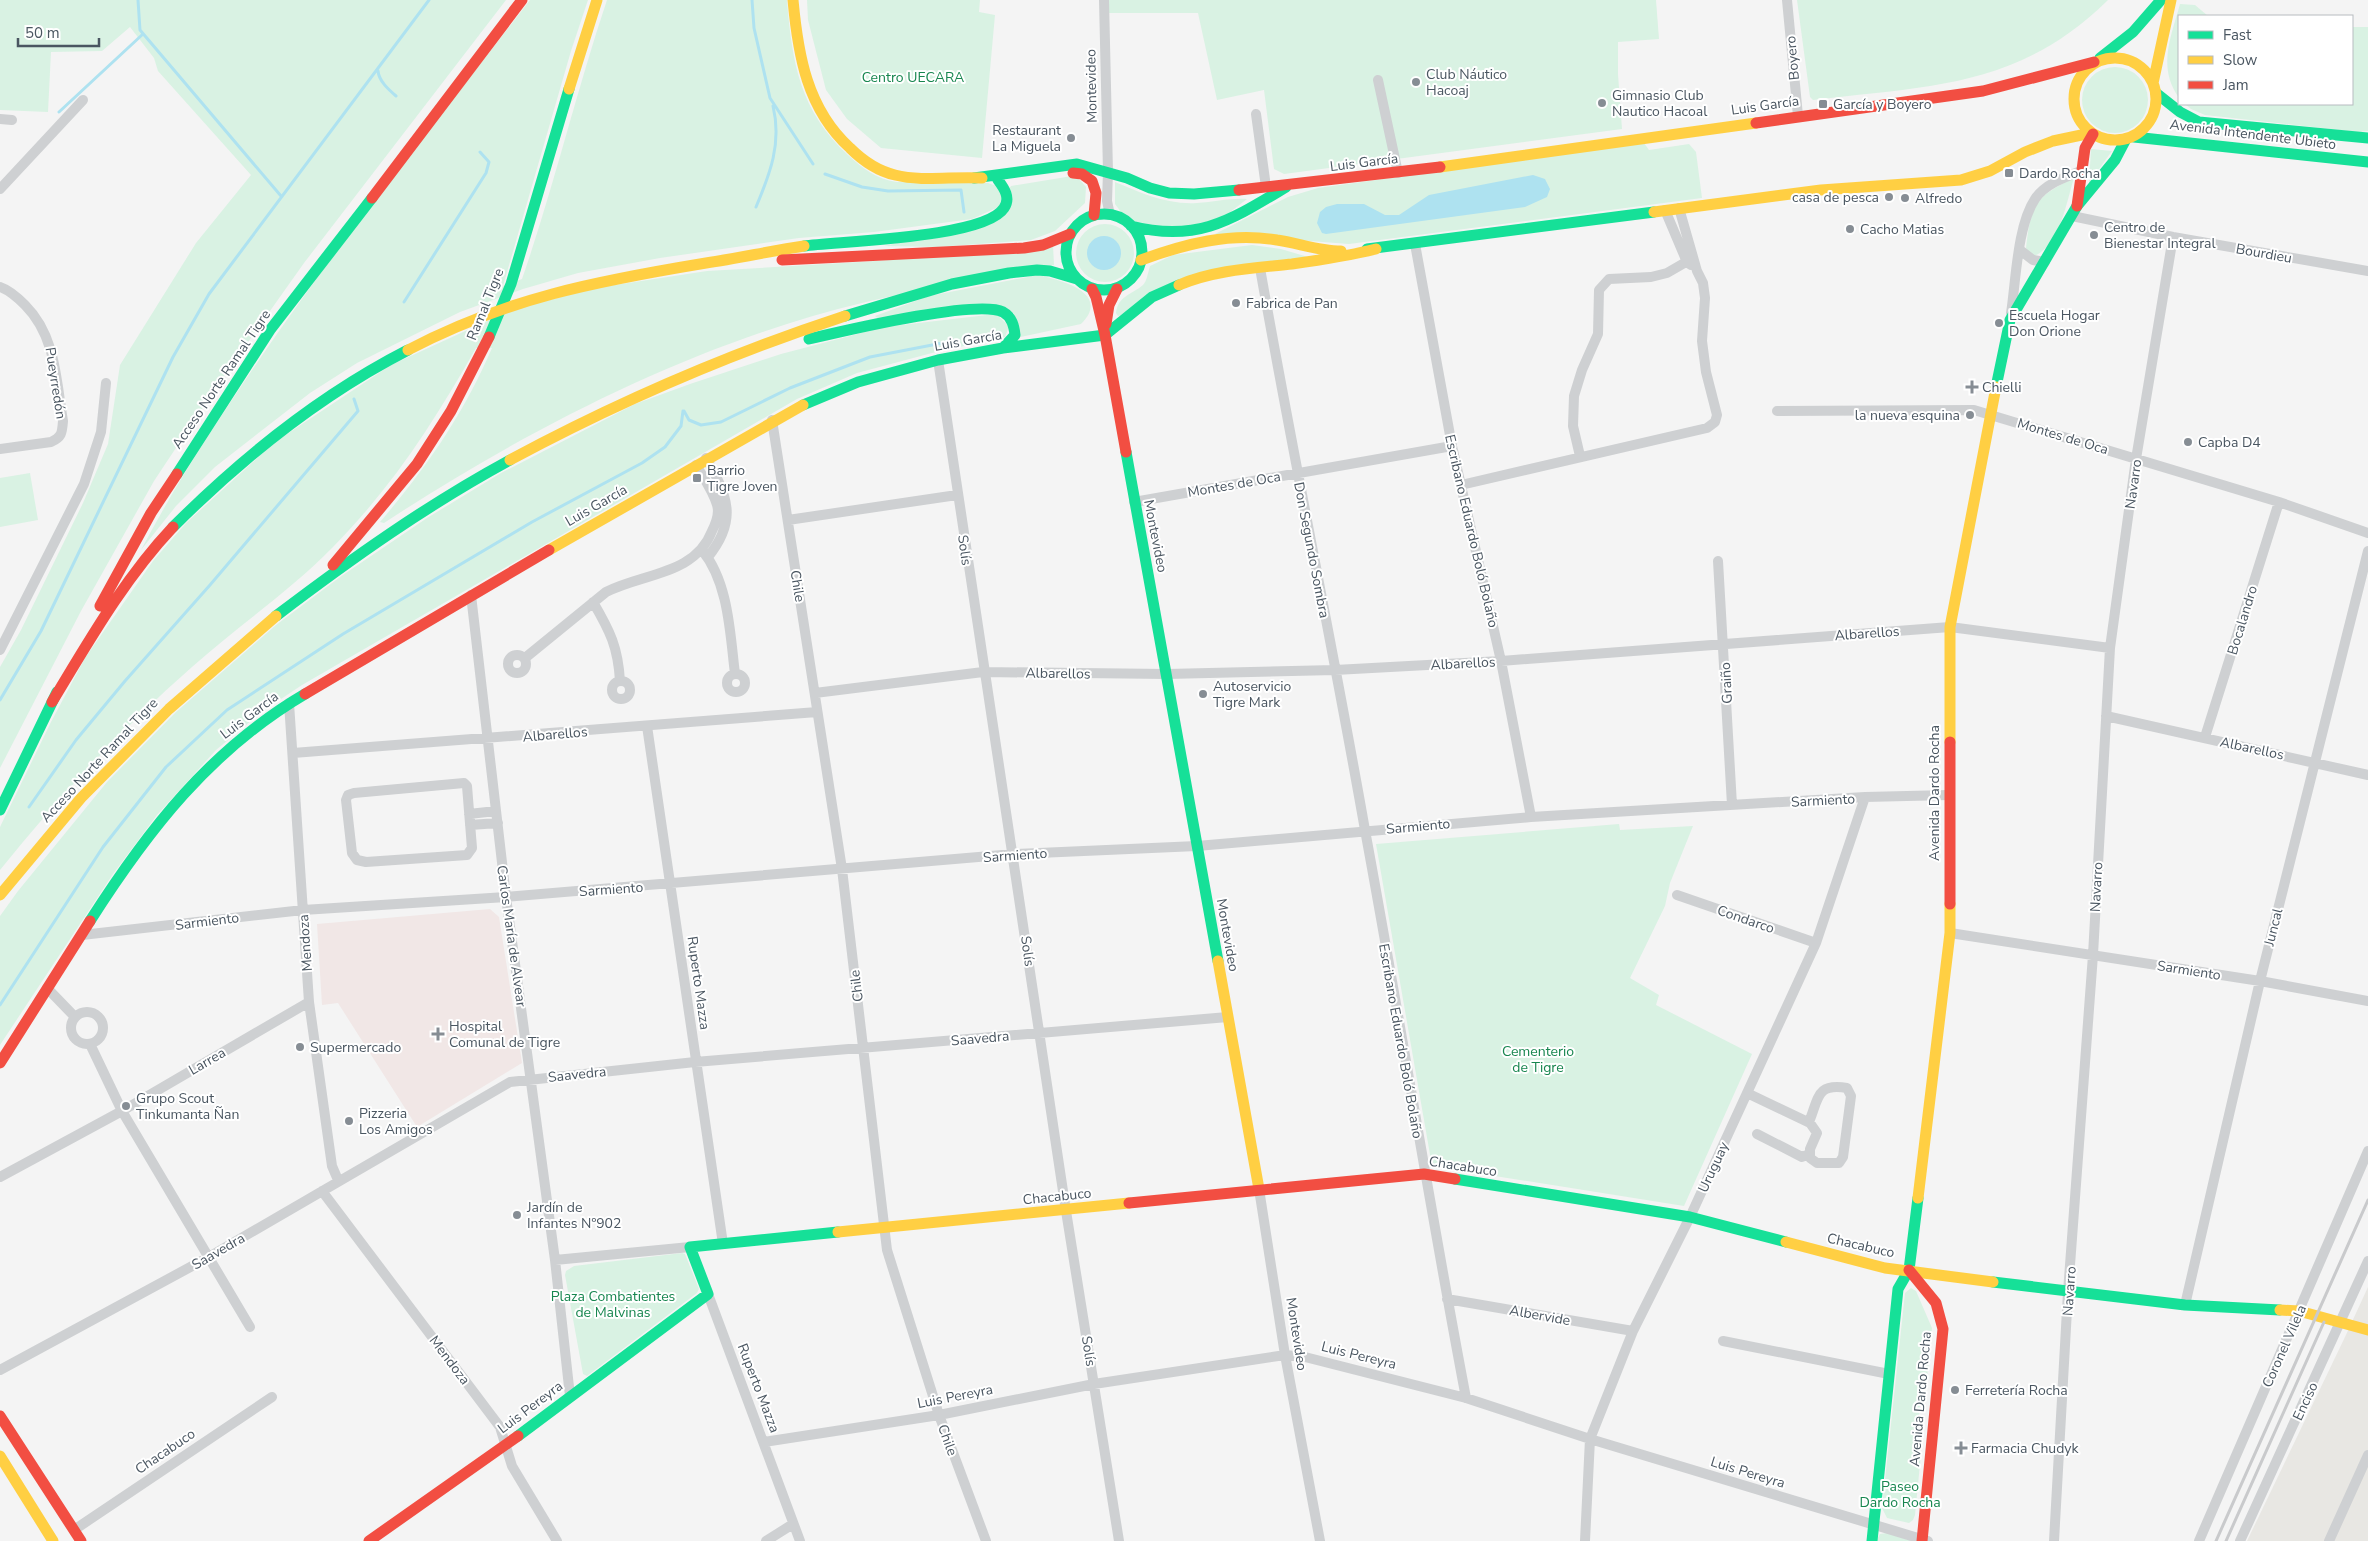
<svg xmlns="http://www.w3.org/2000/svg" width="2368" height="1541" font-family="'Nunito Sans',sans-serif">
  <style>
    .commercial { fill: #e8e7e3 }
    .medical { fill: #f1e7e6 }
    .green { fill: #d9f2e3 }
    .water { fill: #aee2f0 }
    .lines { fill: none; stroke-linecap: round; stroke-linejoin: round }
    .stream { stroke: #aee2f0; stroke-width: 3 }
    .street { stroke: #ced0d2; stroke-width: 10 }
    .fast { stroke: #16e098; stroke-width: 11 }
    .slow { stroke: #ffcf43; stroke-width: 11 }
    .jam { stroke: #f24e42; stroke-width: 11 }
    .rail { stroke: #c9cacc; stroke-width: 3 }
    .poi-dot { fill: #868d94; stroke: #fff; stroke-width: 2 }
    .labels { text-anchor: middle; stroke-width: 4; stroke-linejoin: round; paint-order: stroke }
    .street-label { font-size: 14px; fill: #4a5661; stroke: #fff }
    .poi-label { font-size: 14px; fill: #4a5661; stroke: #fff; text-anchor: start }
    .park-label { font-size: 14px; fill: #17864f; stroke: #fff }
  </style>
  <rect width="100%" height="100%" fill="#f4f4f4"/>
  <path class="commercial" d="M2368,1287V1541H2247L2345,1337Z"/>
  <path class="medical" d="M490,909L499,917L522,1063L417,1127L338,1003L322,1005L317,924Z"/>
  <path class="green" d="M0,0H506L304,263L219,383L154,481L81,611L0,768V667L21,630L83,503L108,444L120,365L196,243L251,175L158,71L154,58L130,27L102,51L51,52L48,112L0,110Z
    M530,0H588L571,51L503,286L522,279C554,187 576,92 607,0H787C792,63 800,111 848,155C862,168 878,180 897,182L988,183L1000,187L1003,205L972,219L874,232L799,238L660,258L578,273L523,289L460,312L357,363L310,393L215,467L176,506L141,550C176,483 218,420 261,357C345,235 439,118 530,0Z
    M807,0H980L979,12L995,15L982,158L881,148L847,119L826,90L808,20Z
    M1109,0H1656L1659,39L1618,42V74L1622,129L1284,174L1274,169L1264,90L1217,100L1198,13H1109Z
    M1797,0H2108C2019,88 1929,86 1813,100L1810,97Z
    M2180,4L2195,5L2208,16H2179V98C2157,67 2171,37 2180,4Z
    M2352,27H2368V131L2358,132L2205,115L2191,109L2185,104H2352Z
    M2082 100a33 33 0 1 1 66 0a33 33 0 1 1-66 0Z
    M1644,143L1649,150L1689,144L1696,152L1702,198L1349,244L1215,234L1288,197L1318,188Z
    M2091,149L2112,151L2089,183Z
    M1072,176L1080,180L1086,187L1085,203L1055,231L1031,240L938,247L884,246L986,224L1011,186Z
    M2074,178C2066,203 2060,247 2032,257L2026,248C2031,204 2035,197 2074,178Z
    M1115,182C1141,193 1168,205 1197,203C1214,202 1230,198 1247,199L1229,213L1213,220L1174,229L1133,221L1121,212L1115,204Z
    M1076 253a29 29 0 1 1 58 0a29 29 0 1 1-58 0Z
    M1053,245L1054,265C990,278 925,288 862,303C695,343 527,429 384,523L380,522C427,467 463,415 492,348H476C434,422 393,486 333,547C291,590 237,627 192,667C122,728 59,797 0,870V827L51,722L85,658L153,561L186,523L275,442L391,365L511,310L595,288L707,271L876,261Z
    M1252,245L1281,249L1308,257L1204,272L1127,314L1118,316L1116,313C1118,296 1131,295 1143,285C1147,281 1148,272 1150,266L1173,255Z
    M1038,275C1061,280 1112,293 1081,324L1016,338L1014,313L879,319L875,316L929,296Z
    M996,314L1009,326L1005,337L932,353L857,373L797,399L302,685L263,711L216,750L157,815L113,874L0,1045V916L18,891L107,782L176,712L276,625L340,577L427,518L501,473L635,404L690,384L781,354L884,327Z
    M30,473L38,520L0,527V478Z
    M1619,824L1620,830L1693,826L1670,883L1665,906L1630,978L1659,995L1656,1005L1752,1054L1684,1206L1432,1166L1376,844Z
    M682,1253L685,1254L699,1289L697,1293L587,1376L583,1374L565,1275L566,1271L574,1266Z
    M1911,1288L1916,1291L1932,1328L1925,1399L1920,1405L1916,1448L1921,1454L1915,1515L1913,1520L1909,1523L1887,1518L1882,1508L1905,1293Z
    M1887,1533L1912,1541H1876L1880,1534Z"/>
  <path class="water" d="M1533,175L1545,179L1550,189L1547,197L1525,207L1326,234L1322,233L1317,223L1320,212L1326,207L1337,204H1364L1385,215H1399L1429,195Z
    M1087 253a17 17 0 1 1 34 0a17 17 0 1 1-34 0Z"/>
  <g class="lines">
    <path class="stream" d="M138,0L140,30L281,196
      M752,0L754,28L770,98L813,164
      M378,71C379,81 388,89 396,96
      M59,112L143,34
      M825,174L862,187L888,191L961,190L964,212
      M756,207C770,174 782,143 773,106
      M404,302L486,173L489,162L480,152
      M684,411L689,420L701,425L721,422L790,388L870,357L953,341
      M0,700L41,631L173,357L209,294L429,0
      M29,807L76,740L125,681L210,585L358,411L354,399
      M0,1005L103,847L166,767L227,710L343,634L532,522L642,463L665,447L681,426L683,411"/>
    <path class="street" d="M1104,0L1108,172L1107,201L1110,215
      M1787,0L1798,116
      M1378,80L1398,173
      M1256,114L1266,187
      M0,119L12,120
      M0,189L83,100
      M1665,210L1687,262L1691,265
      M2072,216L2173,237L2368,271
      M1415,244L1452,446L1501,661L1531,817
      M2020,250L2033,260L2045,262
      M1260,268C1293,456 1332,642 1365,830C1400,1019 1430,1209 1466,1398
      M0,287C9,290 18,298 25,305C56,336 56,380 63,421C62,433 62,437 51,442L0,449
      M2011,313C2016,281 2017,226 2035,199C2045,184 2065,177 2081,171
      M938,360L1066,1211L1119,1541
      M1777,411L1974,410L2279,502L2368,533
      M772,420L842,869L887,1250L939,1415L986,1541
      M1580,456L1573,426L1574,396L1582,370L1598,334L1599,290L1609,279L1651,277L1667,273L1693,258
      M706,458C728,496 738,520 708,557
      M1461,485L1707,428L1715,422L1717,415L1706,372L1702,341L1705,298L1703,283L1697,271L1679,208
      M1134,502L1452,446
      M788,520L957,495
      M702,550C729,583 730,634 735,674
      M1718,561L1732,805
      M471,595L506,897L555,1260L570,1396
      M593,602C610,631 618,647 620,681
      M0,650L84,484L101,432L106,383
      M508 664a9 9 0 1 1 18 0a9 9 0 1 1-18 0Z
      M525,658L606,592C643,573 695,575 712,531C716,523 720,514 717,505C713,491 703,477 696,465
      M727 683a9 9 0 1 1 18 0a9 9 0 1 1-18 0Z
      M612 690a9 9 0 1 1 18 0a9 9 0 1 1-18 0Z
      M815,693L983,672L1167,674L1335,670L1501,661L1950,627L2110,648
      M289,703L309,1002L332,1166L338,1180
      M2106,716L2368,775
      M647,726L723,1244
      M2205,737L2279,502
      M293,753L817,712
      M464,783L467,786L472,848L467,855L366,862L357,860L352,853L346,800L348,795L354,793Z
      M469,814L496,811
      M470,825L498,823
      M1677,895L1816,943
      M1950,933L2260,981L2368,1001
      M82,935L303,910L506,897L1014,854L1197,846L1531,817L1865,797L1949,795
      M47,988L75,1017
      M71 1028a16 16 0 1 1 32 0a16 16 0 1 1-32 0Z
      M90,1044L122,1111L250,1327
      M1747,1093L1810,1123L1817,1133L1810,1149V1158L1817,1163H1839L1843,1157L1851,1096L1847,1088C1816,1083 1819,1098 1809,1122
      M1757,1134L1802,1157L1809,1154
      M0,1177L122,1111L309,1002
      M1259,1189L1285,1355L1320,1541
      M322,1191L500,1427L512,1466L557,1541
      M555,1260L690,1247
      M708,1294L800,1541
      M1447,1299L1633,1331
      M2185,1305L2260,981L2368,551
      M1723,1341L1889,1374
      M0,1370L207,1258L510,1082L695,1062L1228,1017
      M764,1442L939,1415L1094,1384L1285,1355L1305,1357L1466,1398L1590,1439L1928,1541
      M74,1530L272,1397
      M766,1541L793,1524
      M1585,1541L1590,1439L1633,1331L1690,1217L1816,943L1865,797
      M2054,1541L2068,1292L2093,955L2110,648L2136,459L2173,237
      M2199,1541L2368,1151
      M2240,1541L2368,1261
      M2329,1541L2368,1455"/>
    <path class="fast" d="M2100,58L2133,32L2161,0
      M2156,93L2180,112L2199,122L2368,138
      M2134,137L2368,162
      M974,178L1077,164L1127,178L1150,188L1169,193L1194,194L1239,190
      M1066 252a38 38 0 1 1 76 0a38 38 0 1 1-76 0Z
      M1131,226C1197,243 1231,220 1286,187
      M804,246C842,241 985,238 1004,208C1011,198 1004,188 998,180
      M1367,249L1654,212
      M845,316L952,284L1009,273L1037,270L1050,271L1077,279
      M489,337L511,284L569,89
      M809,339C843,331 977,299 1003,312C1012,317 1014,326 1015,335L1003,348
      M1996,387L2010,320L2077,206L2115,160L2126,139
      M803,405L858,382L938,360L1003,348L1105,335L1152,297L1179,285
      M1126,452L1218,961
      M177,474L270,330L372,198
      M173,527C243,457 320,395 408,350
      M276,616C351,559 427,505 510,460
      M0,810L57,692
      M90,921C148,830 210,750 305,694
      M1455,1179L1690,1217L1786,1242
      M1993,1282L2185,1305L2280,1310
      M518,1436L708,1294L690,1247L838,1232
      M1872,1541L1898,1289L1909,1270L1918,1198"/>
    <path class="slow" d="M793,0C798,55 807,109 850,148C862,160 878,171 895,175C923,182 953,176 982,178
      M2074 99a41 41 0 1 1 82 0a41 41 0 1 1-82 0Z
      M2153,83L2171,0
      M569,89L597,0
      M1440,167L1756,123
      M1654,212L1821,190L1961,180L1990,171L2025,152L2053,141L2091,133
      M1141,260C1185,244 1230,232 1277,240C1298,243 1319,251 1341,251
      M1179,285C1214,270 1255,268 1292,264C1321,260 1348,256 1376,249
      M408,350C507,298 597,281 706,263C739,258 771,251 804,246
      M510,460C618,402 729,354 845,316
      M549,550L803,405
      M1950,742V627L1996,387
      M0,895L81,798L169,709L276,616
      M1218,961L1259,1189
      M1918,1198L1950,933V904
      M838,1232L1129,1203
      M1786,1242L1885,1268L1993,1282
      M2280,1310L2299,1311L2368,1330
      M0,1456L53,1541"/>
    <path class="jam" d="M1756,123L1983,91L2094,62
      M1073,173L1082,174L1092,181L1096,193L1094,215
      M1239,190L1440,167
      M372,198L522,0
      M2077,206L2085,148L2093,134
      M782,260L1024,248L1043,245L1070,234
      M1092,289L1096,297L1105,335L1126,452
      M1106,324L1109,305L1117,289
      M333,565L417,464L451,411L489,337
      M100,606L151,513L177,474
      M305,694L549,550
      M52,702C89,641 124,579 173,527
      M1950,742V904
      M0,1063L90,921
      M1129,1203L1424,1174L1455,1179
      M1909,1270L1936,1303L1943,1329L1922,1541
      M0,1416L81,1541
      M369,1541L518,1436"/>
    <path class="rail" d="M2216,1541L2368,1200
      M2226,1541L2324,1322"/>
  </g>
  <g class="poi-dot">
    <circle cx="1416" cy="82" r="5"/>
    <circle cx="1602" cy="103" r="5"/>
    <rect x="1818" y="99" width="10" height="10" rx="2.5"/>
    <circle cx="1071" cy="138" r="5"/>
    <rect x="2004" y="168" width="10" height="10" rx="2.5"/>
    <circle cx="1889" cy="197" r="5"/>
    <circle cx="1905" cy="198" r="5"/>
    <circle cx="1850" cy="229" r="5"/>
    <circle cx="2094" cy="235" r="5"/>
    <circle cx="1236" cy="303" r="5"/>
    <circle cx="1999" cy="323" r="5"/>
    <path d="M1969.5 379.5h5v5h5v5h-5v5h-5v-5h-5v-5h5z"/>
    <circle cx="1970" cy="415" r="5"/>
    <circle cx="2188" cy="442" r="5"/>
    <rect x="692" y="473" width="10" height="10" rx="2.5"/>
    <circle cx="1203" cy="694" r="5"/>
    <path d="M435.5 1026.5h5v5h5v5h-5v5h-5v-5h-5v-5h5z"/>
    <circle cx="300" cy="1047" r="5"/>
    <circle cx="126" cy="1106" r="5"/>
    <circle cx="349" cy="1121" r="5"/>
    <circle cx="517" cy="1215" r="5"/>
    <circle cx="1955" cy="1390" r="5"/>
    <path d="M1958.5 1440.5h5v5h5v5h-5v5h-5v-5h-5v-5h5z"/>
  </g>
  <g class="labels">
    <g class="street-label">
      <text transform="translate(1792 58) rotate(-95)" y="5">Boyero</text>
      <text transform="translate(1091 86) rotate(-91)" y="5">Montevideo</text>
      <text transform="translate(1765 105) rotate(-8)" y="5">Luis García</text>
      <text transform="translate(2253 134) rotate(7)" y="5">Avenida Intendente Ubieto</text>
      <text transform="translate(1364 162) rotate(-7)" y="5">Luis García</text>
      <text transform="translate(2264 253) rotate(10)" y="5">Bourdieu</text>
      <text transform="translate(485 304) rotate(-68)" y="5">Ramal Tigre</text>
      <text transform="translate(968 340) rotate(-10)" y="5">Luis García</text>
      <text transform="translate(221 379) rotate(-56)" y="5">Acceso Norte Ramal Tigre</text>
      <text transform="translate(56 383) rotate(81)" y="5">Pueyrredón</text>
      <text transform="translate(2063 436) rotate(17)" y="5">Montes de Oca</text>
      <text transform="translate(1234 484) rotate(-10)" y="5">Montes de Oca</text>
      <text transform="translate(2133 484) rotate(-82)" y="5">Navarro</text>
      <text transform="translate(596 505) rotate(-30)" y="5">Luis García</text>
      <text transform="translate(1472 531) rotate(77)" y="5">Escribano Eduardo Boló Bolaño</text>
      <text transform="translate(1156 536) rotate(79)" y="5">Montevideo</text>
      <text transform="translate(965 550) rotate(82)" y="5">Solís</text>
      <text transform="translate(1312 550) rotate(79)" y="5">Don Segundo Sombra</text>
      <text transform="translate(798 586) rotate(81)" y="5">Chile</text>
      <text transform="translate(2242 620) rotate(-73)" y="5">Bocalandro</text>
      <text transform="translate(1867 633) rotate(-4)" y="5">Albarellos</text>
      <text transform="translate(1463 663) rotate(-3)" y="5">Albarellos</text>
      <text transform="translate(1058 673) rotate(1)" y="5">Albarellos</text>
      <text transform="translate(1726 683) rotate(-93)" y="5">Graiño</text>
      <text transform="translate(249 715) rotate(-37)" y="5">Luis García</text>
      <text transform="translate(555 734) rotate(-5)" y="5">Albarellos</text>
      <text transform="translate(2252 748) rotate(12)" y="5">Albarellos</text>
      <text transform="translate(99 760) rotate(-47)" y="5">Acceso Norte Ramal Tigre</text>
      <text transform="translate(1934 793) rotate(-90)" y="5">Avenida Dardo Rocha</text>
      <text transform="translate(1823 800) rotate(-3)" y="5">Sarmiento</text>
      <text transform="translate(1418 826) rotate(-5)" y="5">Sarmiento</text>
      <text transform="translate(1015 855) rotate(-4)" y="5">Sarmiento</text>
      <text transform="translate(2096 887) rotate(-87)" y="5">Navarro</text>
      <text transform="translate(611 889) rotate(-4)" y="5">Sarmiento</text>
      <text transform="translate(1746 919) rotate(19)" y="5">Condarco</text>
      <text transform="translate(207 921) rotate(-7)" y="5">Sarmiento</text>
      <text transform="translate(2273 927) rotate(-76)" y="5">Juncal</text>
      <text transform="translate(1228 935) rotate(80)" y="5">Montevideo</text>
      <text transform="translate(512 936) rotate(82)" y="5">Carlos María de Alvear</text>
      <text transform="translate(305 943) rotate(-94)" y="5">Mendoza</text>
      <text transform="translate(1028 951) rotate(82)" y="5">Solís</text>
      <text transform="translate(2189 970) rotate(9)" y="5">Sarmiento</text>
      <text transform="translate(699 983) rotate(82)" y="5">Ruperto Mazza</text>
      <text transform="translate(856 986) rotate(-97)" y="5">Chile</text>
      <text transform="translate(980 1038) rotate(-5)" y="5">Saavedra</text>
      <text transform="translate(1401 1041) rotate(80)" y="5">Escribano Eduardo Boló Bolaño</text>
      <text transform="translate(207 1061) rotate(-30)" y="5">Larrea</text>
      <text transform="translate(577 1074) rotate(-6)" y="5">Saavedra</text>
      <text transform="translate(1463 1166) rotate(9)" y="5">Chacabuco</text>
      <text transform="translate(1713 1167) rotate(-65)" y="5">Uruguay</text>
      <text transform="translate(1057 1196) rotate(-6)" y="5">Chacabuco</text>
      <text transform="translate(1861 1245) rotate(13)" y="5">Chacabuco</text>
      <text transform="translate(218 1251) rotate(-30)" y="5">Saavedra</text>
      <text transform="translate(2069 1291) rotate(-86)" y="5">Navarro</text>
      <text transform="translate(1540 1315) rotate(10)" y="5">Albervide</text>
      <text transform="translate(1297 1334) rotate(81)" y="5">Montevideo</text>
      <text transform="translate(2284 1346) rotate(-66)" y="5">Coronel Vilela</text>
      <text transform="translate(1089 1351) rotate(81)" y="5">Solís</text>
      <text transform="translate(1359 1355) rotate(14)" y="5">Luis Pereyra</text>
      <text transform="translate(450 1360) rotate(53)" y="5">Mendoza</text>
      <text transform="translate(759 1388) rotate(69)" y="5">Ruperto Mazza</text>
      <text transform="translate(955 1396) rotate(-11)" y="5">Luis Pereyra</text>
      <text transform="translate(1920 1399) rotate(-85)" y="5">Avenida Dardo Rocha</text>
      <text transform="translate(2305 1401) rotate(-65)" y="5">Enciso</text>
      <text transform="translate(530 1407) rotate(-37)" y="5">Luis Pereyra</text>
      <text transform="translate(948 1440) rotate(70)" y="5">Chile</text>
      <text transform="translate(165 1451) rotate(-34)" y="5">Chacabuco</text>
      <text transform="translate(1748 1472) rotate(17)" y="5">Luis Pereyra</text>
    </g>
    <g class="poi-label">
      <text x="1426" y="79">Club Náutico<tspan x="1426" dy="16">Hacoaj</tspan></text>
      <text x="1612" y="100">Gimnasio Club<tspan x="1612" dy="16">Nautico Hacoal</tspan></text>
      <text x="1833" y="109">García y Boyero</text>
      <text x="1061" y="135" text-anchor="end">Restaurant<tspan x="1061" dy="16">La Miguela</tspan></text>
      <text x="2019" y="178">Dardo Rocha</text>
      <text x="1879" y="202" text-anchor="end">casa de pesca</text>
      <text x="1915" y="203">Alfredo</text>
      <text x="2104" y="232">Centro de<tspan x="2104" dy="16">Bienestar Integral</tspan></text>
      <text x="1860" y="234">Cacho Matias</text>
      <text x="1246" y="308">Fabrica de Pan</text>
      <text x="2009" y="320">Escuela Hogar<tspan x="2009" dy="16">Don Orione</tspan></text>
      <text x="1982" y="392">Chielli</text>
      <text x="1960" y="420" text-anchor="end">la nueva esquina</text>
      <text x="2198" y="447">Capba D4</text>
      <text x="707" y="475">Barrio<tspan x="707" dy="16">Tigre Joven</tspan></text>
      <text x="1213" y="691">Autoservicio<tspan x="1213" dy="16">Tigre Mark</tspan></text>
      <text x="449" y="1031">Hospital<tspan x="449" dy="16">Comunal de Tigre</tspan></text>
      <text x="310" y="1052">Supermercado</text>
      <text x="136" y="1103">Grupo Scout<tspan x="136" dy="16">Tinkumanta Ñan</tspan></text>
      <text x="359" y="1118">Pizzeria<tspan x="359" dy="16">Los Amigos</tspan></text>
      <text x="527" y="1212">Jardín de<tspan x="527" dy="16">Infantes Nº902</tspan></text>
      <text x="1965" y="1395">Ferretería Rocha</text>
      <text x="1971" y="1453">Farmacia Chudyk</text>
    </g>
    <g class="park-label">
      <text x="913" y="82">Centro UECARA</text>
      <text x="1538" y="1056">Cementerio<tspan x="1538" dy="16">de Tigre</tspan></text>
      <text x="613" y="1301">Plaza Combatientes<tspan x="613" dy="16">de Malvinas</tspan></text>
      <text x="1900" y="1491">Paseo<tspan x="1900" dy="16">Dardo Rocha</tspan></text>
    </g>
  </g>
  <rect x="2178" y="15" width="175" height="90" fill="#ffffff" stroke="#b7bbc0"/>
  <rect x="2188" y="31" width="25" height="8" fill="#16e098" stroke="#b7bbc0"/>
  <text x="2223" y="40" font-size="15" fill="#4a5661">Fast</text>
  <rect x="2188" y="56" width="25" height="8" fill="#ffcf43" stroke="#b7bbc0"/>
  <text x="2223" y="65" font-size="15" fill="#4a5661">Slow</text>
  <rect x="2188" y="81" width="25" height="8" fill="#f24e42" stroke="#b7bbc0"/>
  <text x="2223" y="90" font-size="15" fill="#4a5661">Jam</text>
  <path d="M18 38v8h81v-8" fill="none" stroke="#4a5661" stroke-width="2.5"/>
  <text x="25" y="38" font-size="15" fill="#4a5661" stroke="#ffffff" stroke-width="4" paint-order="stroke">50 m</text>
</svg>
